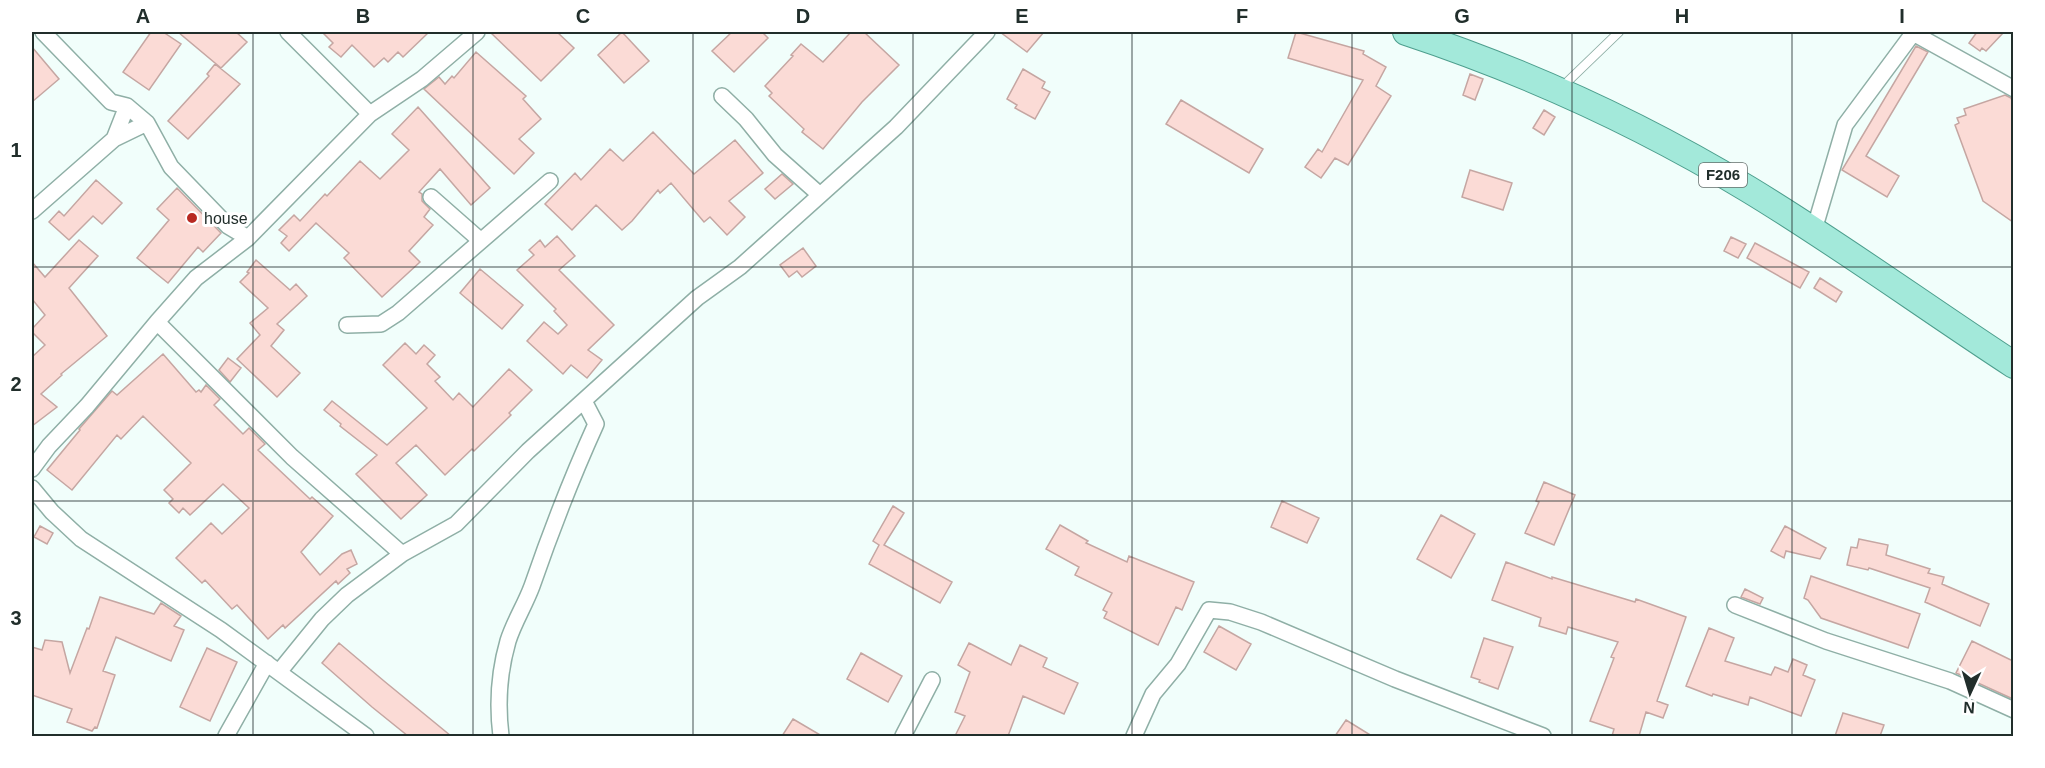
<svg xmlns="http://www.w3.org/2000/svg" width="2045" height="768" font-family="Helvetica,sans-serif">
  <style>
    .building { fill: #fbdbd6; stroke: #c5a6a2; stroke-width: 1.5 }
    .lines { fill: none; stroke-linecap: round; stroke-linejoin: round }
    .lane-casing { stroke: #8fafa6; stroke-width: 10 }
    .street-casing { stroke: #8fafa6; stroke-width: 18 }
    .primary-casing { stroke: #4d9e8d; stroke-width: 28 }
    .lane { stroke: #fff; stroke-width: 8 }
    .street { stroke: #fff; stroke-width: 15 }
    .primary { stroke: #a3e9da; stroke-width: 26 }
    .grid { fill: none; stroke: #212e2b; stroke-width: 1.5; stroke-opacity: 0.55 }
    .poi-dot { fill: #b82922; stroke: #fff; stroke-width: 2 }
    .labels { text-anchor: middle; stroke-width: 6; stroke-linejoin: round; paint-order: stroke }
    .shield { fill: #fff; stroke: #646d6b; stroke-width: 1.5 }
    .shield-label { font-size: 15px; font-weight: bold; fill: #212e2b }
    .poi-label { font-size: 16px; fill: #212e2b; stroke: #fff; text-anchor: start }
    .neatline { fill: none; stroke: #212e2b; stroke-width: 2 }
    .grid-label { font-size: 20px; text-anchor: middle; font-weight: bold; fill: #212e2b }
  </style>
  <rect width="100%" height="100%" fill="#f1fefb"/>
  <path class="building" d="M151,32H163L181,44L149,90L123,72Z
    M178,32H236L247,42L221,68Z
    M322,32H429L403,57L398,52L388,62L384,58L374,67L352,45L341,57L329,47L333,43Z
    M490,32H557L574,48L541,81Z
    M622,32L649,61L624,83L598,55Z
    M732,32H762L768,38L734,72L712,51Z
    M851,32H864L899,65L862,102L823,149L802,132L804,129L769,96L772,93L765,86L793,56L791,55L801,44L823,62Z
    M1000,32H1044L1027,52Z
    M1296,32L1364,51L1363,54L1386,67L1376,86L1391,96L1348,165L1335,158L1321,178L1305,167L1318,149L1322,152L1363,80L1288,58Z
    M1977,32H2004L1986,51L1982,48L1980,51L1969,43Z
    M1916,46L1928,52L1866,156L1899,176L1887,197L1842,170Z
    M32,47L59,79L32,102Z
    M476,52L526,96L523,99L541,119L519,139L534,153L514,174L424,89L439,77L445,84L452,76L454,78Z
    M215,64L240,84L188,139L168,121L209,76L207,74Z
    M1023,69L1045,82L1042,88L1050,92L1035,119L1015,108L1017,105L1007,99Z
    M1470,74L1483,79L1475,100L1463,95Z
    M2005,95L2011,98L2013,103V222L1983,201L1955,125L1959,123L1957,118L1966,115L1964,109Z
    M1181,100L1263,149L1249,173L1166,124Z
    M418,107L490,188L471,205L440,169L419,192L422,194V201L430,209L424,217L433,225L409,251L420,262L382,297L344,258L349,253L316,223L289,251L281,243L287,236L279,230L294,215L300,221L325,194L327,196L360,161L380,179L409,150L392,134Z
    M1544,110L1555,117L1544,135L1533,128Z
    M653,132L694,174L735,140L763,173L729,201L745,217L727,235L710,217L704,222L671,183L660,193L658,190L632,221L622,230L596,205L572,230L545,204L575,173L581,180L610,149L623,161Z
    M1470,170L1512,183L1503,210L1462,197Z
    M782,174L793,184L775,199L765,189Z
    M96,180L122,203L102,224L93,216L69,240L49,222L59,211L64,216Z
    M177,188L221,233L203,252L198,247L168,283L137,258L169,220L157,209Z
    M557,236L575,256L559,270L614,325L588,350L602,360L587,378L571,365L563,374L527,341L544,322L558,334L567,325L554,311L556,309L517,270L534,255L529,250L540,240L545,247Z
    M1731,237L1746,244L1738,258L1724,251Z
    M79,240L98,256L69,288L107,336L61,374L62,375L41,394L57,407L32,426V357L45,345L32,332V329L45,315L32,299V262L45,277Z
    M1755,243L1809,272L1800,288L1747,258Z
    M803,248L816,266L802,277L797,271L789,277L780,265Z
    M256,260L290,290L296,284L307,296L277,324L284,330L271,346L300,373L277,397L237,359L260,335L250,323L268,308L240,282L249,273L247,272Z
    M480,269L523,305L502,329L460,293Z
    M1820,278L1842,292L1836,302L1814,288Z
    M405,343L416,354L424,345L435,355L427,364L440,377L435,381L453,400L459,393L473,407L509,369L532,390L509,413L511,415L474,451L472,449L445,475L416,445L396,463L427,495L401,519L356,474L377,455L340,426L341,424L324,410L332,401L387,445L427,408L383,365Z
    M163,354L196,392L199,390L201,392L206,385L220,399L214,405L243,434L249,428L265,444L258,450L310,499L312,497L333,516L301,552L320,575L342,554L351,550L357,564L347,569L350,573L338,584L336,581L285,628L283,625L268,639L237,605L232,609L205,580L202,583L176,558L211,523L222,534L249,508L223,484L190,515L183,508L179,513L169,503L173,499L164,490L191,463L143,416L121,439L117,435L72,490L47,470L80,430L79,429L112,391L117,395Z
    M228,358L241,368L230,382L219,370Z
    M1544,482L1575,495L1554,545L1525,533L1539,502L1536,501Z
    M1282,501L1319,518L1307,543L1271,527Z
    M893,506L904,513L884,545L952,582L940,603L869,564L879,545L873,541Z
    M1441,515L1475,534L1451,578L1417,559Z
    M1060,525L1088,541L1086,543L1127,562L1129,556L1194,582L1182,610L1176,607L1158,645L1104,618L1107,612L1103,610L1112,593L1075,575L1079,567L1046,549Z
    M40,526L53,533L47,544L34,537Z
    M1785,526L1826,548L1820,559L1786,551L1784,558L1771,551Z
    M1859,539L1888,545L1886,555L1930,569L1928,573L1944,577L1942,584L1989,604L1980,626L1925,602L1930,588L1869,568L1868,570L1847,565L1851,547L1857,548Z
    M1506,562L1552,579V577L1635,602L1636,599L1686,617L1657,701L1668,705L1663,718L1646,712L1639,736H1612L1614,729L1590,721L1614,658L1611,657L1618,642L1568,627L1566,634L1539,626L1541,618L1492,600Z
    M1811,576L1920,614L1908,648L1821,618L1808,600L1804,598Z
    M1745,589L1763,598L1760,604L1741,597Z
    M100,597L154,614L161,603L181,616L174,626L184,630L171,661L116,637L103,671L115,675L97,728L95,727L92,731L67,722L72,709L32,695V647L42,650L45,640L62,642L70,673L87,628L89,629Z
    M1219,626L1251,644L1236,670L1204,652Z
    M1709,628L1734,638L1725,661L1771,675L1775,667L1788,672L1793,659L1807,665L1803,675L1815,680L1801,716L1750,697L1748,705L1713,694L1712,696L1686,686Z
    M1484,638L1513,647L1498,689L1479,682L1480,680L1471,677Z
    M1972,641L2013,661V699L1956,673Z
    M339,643L384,681L451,736H408L372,707L322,663Z
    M969,643L1011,665L1020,645L1047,658L1043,667L1078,683L1064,714L1023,696L1008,736H955L965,716L955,712L970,672L958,665Z
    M207,648L237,662L210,721L180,707Z
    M861,653L902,676L888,702L847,679Z
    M1843,713L1884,725L1880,736H1835Z
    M793,719L822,736H782Z
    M1346,720L1372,736H1335Z"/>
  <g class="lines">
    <defs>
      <path id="lane" d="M1562,87L1619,32"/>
      <path id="street" d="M43,32L111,102L127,106L147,123L171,167L228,226L248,238
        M288,32L370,114
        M1913,33L2014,89
        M722,96L746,119L775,155L820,195
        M114,139L127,106
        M431,197L481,241
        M32,211L114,139L147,123
        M1814,230L1845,125L1914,32
        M157,322L292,457L402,554
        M347,325L381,324L398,313L550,181
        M32,469L49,446L87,406L157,322L196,278L248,238L370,114L422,79L477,32
        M32,488L52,512L81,539L221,630L366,736
        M1735,605L1826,641L1950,681L2014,710
        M279,672L322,619L347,595L402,554L456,524L528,451L697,298L740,267L896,127L987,32
        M226,736L267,663
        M501,736C497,704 499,672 508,641C514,622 525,605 532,586C551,531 572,477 596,424L584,401
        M903,736L932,680
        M1134,736L1153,694L1178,664L1209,610L1230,612L1261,622L1395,679L1543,736"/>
      <path id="primary" d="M1406,32C1524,71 1642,125 1748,189C1839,244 1925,307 2014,365"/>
    </defs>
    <use href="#lane" class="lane-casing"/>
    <use href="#street" class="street-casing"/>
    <use href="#primary" class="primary-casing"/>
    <use href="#lane" class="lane"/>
    <use href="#street" class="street"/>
    <use href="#primary" class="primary"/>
  </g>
  <path class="grid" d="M253,32V736M473,32V736M693,32V736M913,32V736M1132,32V736M1352,32V736M1572,32V736M1792,32V736M32,267H2014M32,501H2014"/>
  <circle class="poi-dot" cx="192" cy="218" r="6"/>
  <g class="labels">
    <rect class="shield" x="1699" y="163" width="48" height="24" rx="4.5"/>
    <g class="shield-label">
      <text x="1723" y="180">F206</text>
    </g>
    <g class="poi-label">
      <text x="204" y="224">house</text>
    </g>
  </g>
  <rect width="2045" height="768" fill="none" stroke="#ffffff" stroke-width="66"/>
  <g transform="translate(1970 693) rotate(184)" stroke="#ffffff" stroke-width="4.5" paint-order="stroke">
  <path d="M0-4.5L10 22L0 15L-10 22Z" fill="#212e2b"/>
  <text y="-9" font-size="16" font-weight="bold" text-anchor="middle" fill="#212e2b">N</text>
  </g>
  <rect x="33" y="33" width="1979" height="702" class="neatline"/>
  <g class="grid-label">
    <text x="143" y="23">A</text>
    <text x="363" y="23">B</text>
    <text x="583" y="23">C</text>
    <text x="803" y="23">D</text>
    <text x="1022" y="23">E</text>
    <text x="1242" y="23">F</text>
    <text x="1462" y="23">G</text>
    <text x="1682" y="23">H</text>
    <text x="1902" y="23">I</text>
    <text x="16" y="157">1</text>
    <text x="16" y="391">2</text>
    <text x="16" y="625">3</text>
  </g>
</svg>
